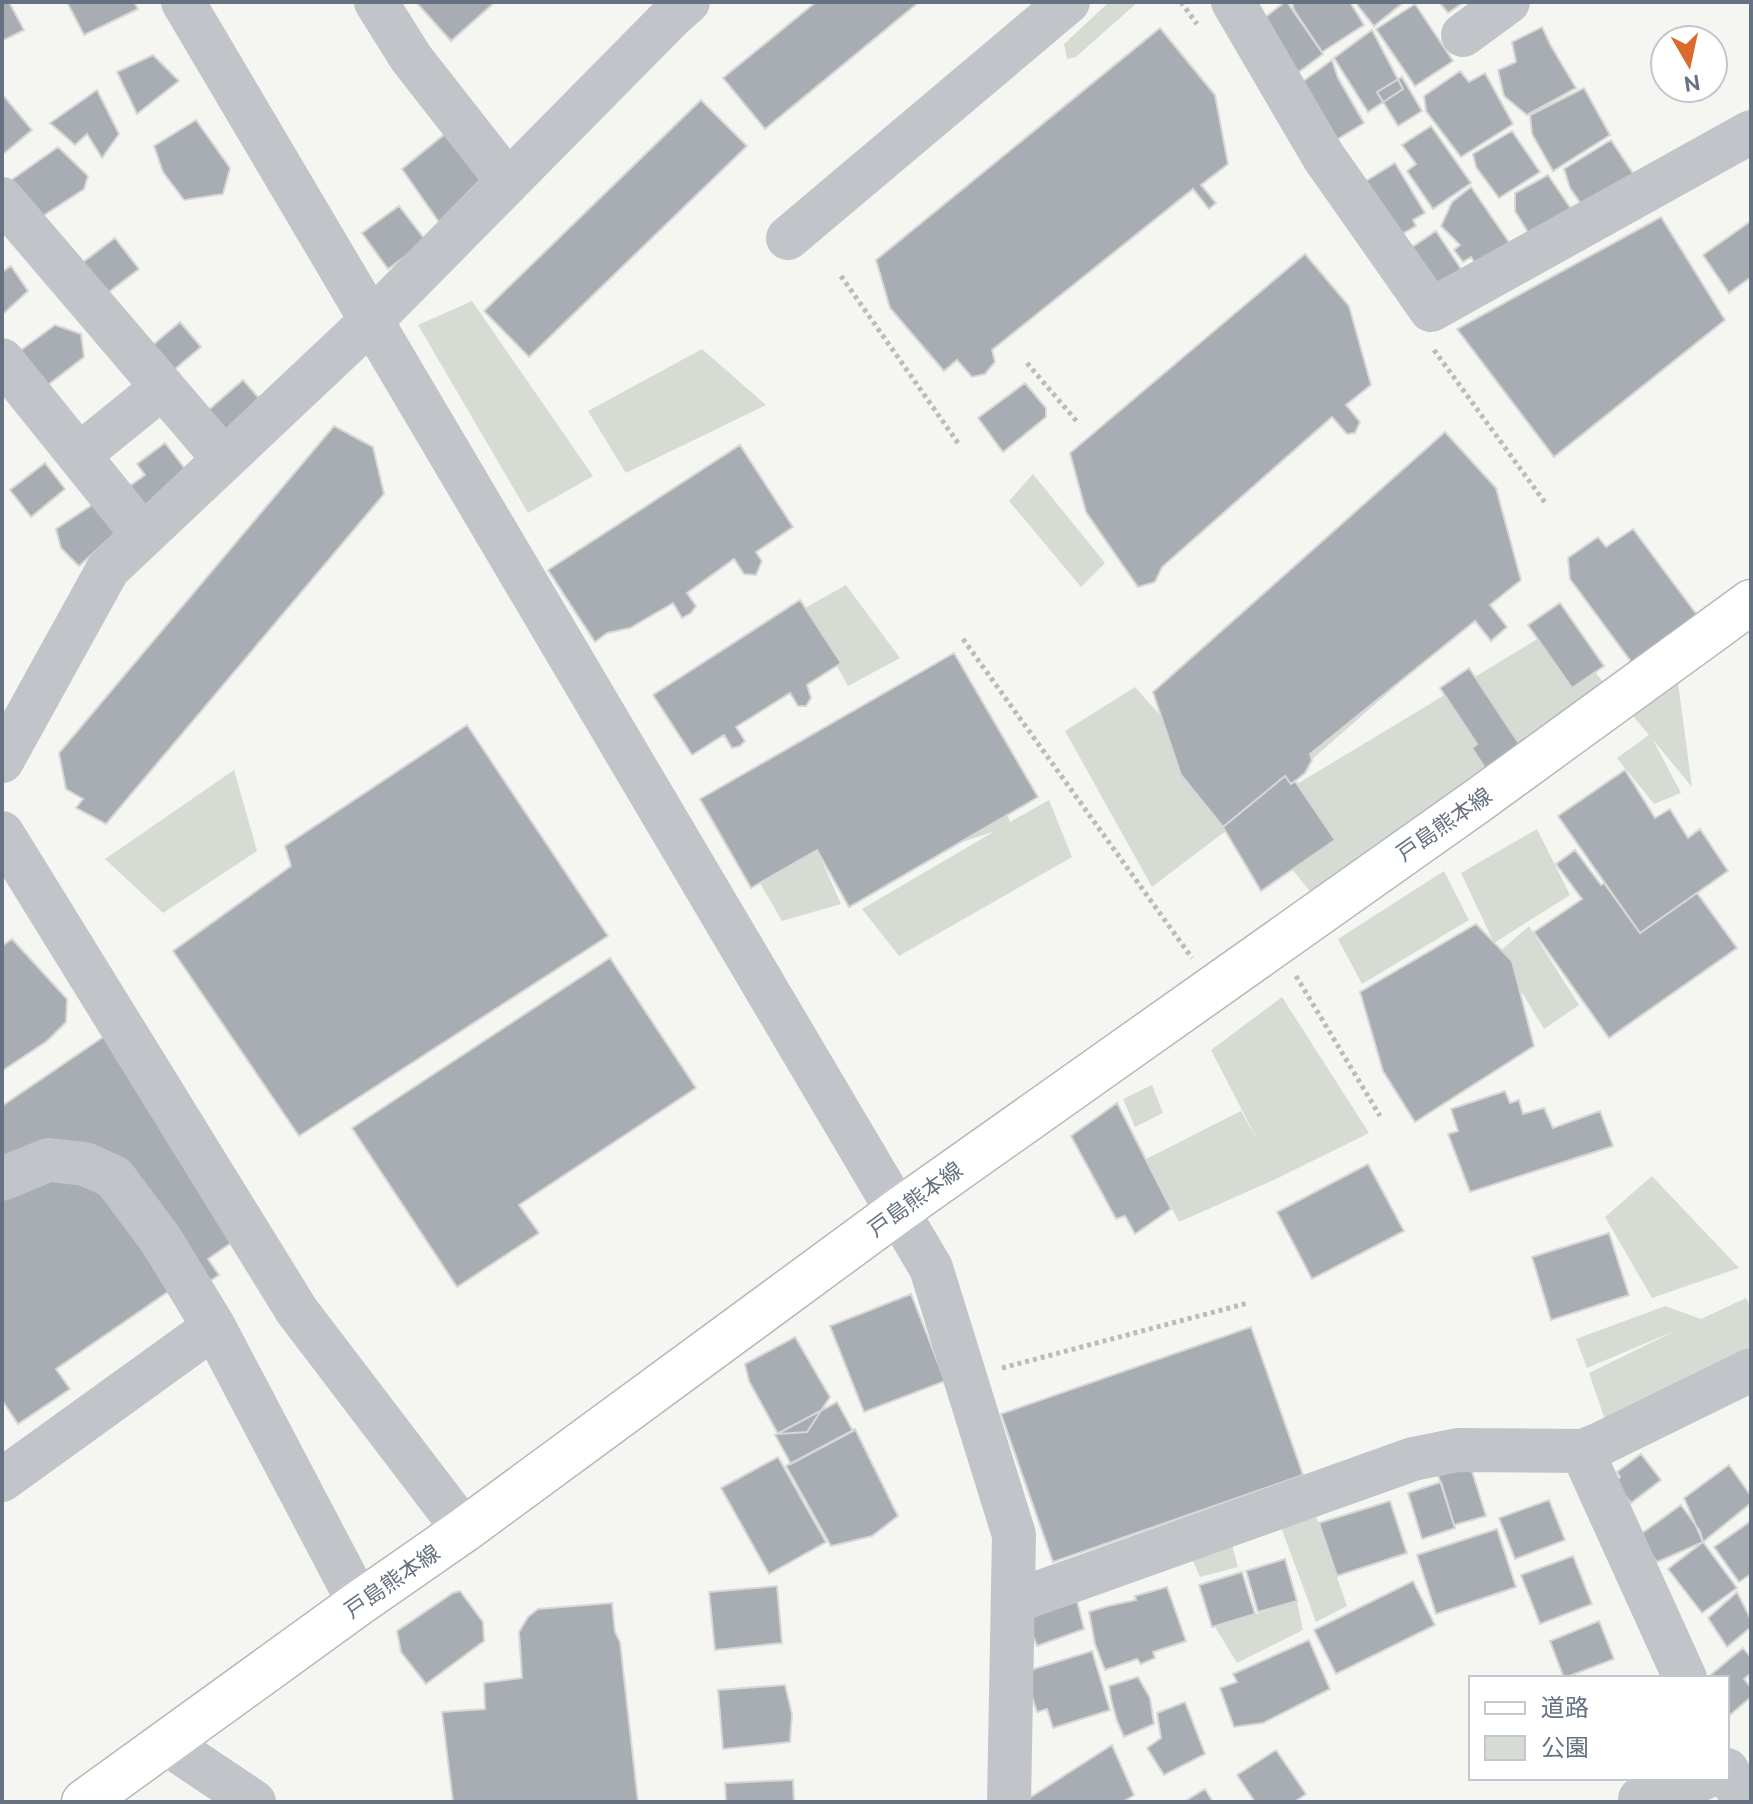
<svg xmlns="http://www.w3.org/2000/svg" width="1753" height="1804" font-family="Ubuntu,'Noto Sans JP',sans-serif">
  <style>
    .park { fill: #d6dcd4 }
    .building { fill: #a8adb4; stroke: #d7d7d5; stroke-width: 2 }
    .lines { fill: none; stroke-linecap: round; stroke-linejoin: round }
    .major-casing { stroke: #b4b8bc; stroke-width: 47 }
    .path { stroke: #b9bbbe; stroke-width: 5; stroke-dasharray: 4 4; stroke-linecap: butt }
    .minor { stroke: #c1c4c8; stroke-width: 44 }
    .major { stroke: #fff; stroke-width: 44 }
    .labels { text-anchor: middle; stroke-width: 8; stroke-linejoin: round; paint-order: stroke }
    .street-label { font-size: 22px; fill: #667282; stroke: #fff }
  </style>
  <rect width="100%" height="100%" fill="#f5f6f2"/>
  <path class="park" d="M1109,2H1138L1076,57L1067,59L1064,44Z
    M472,301L593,476L528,513L418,325Z
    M702,349L766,405L626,473L588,411Z
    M1033,474L1105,563L1081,587L1009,501Z
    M1516,581L1254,810L1559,626L1603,682L1324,909L1248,814L1152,887L1065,731L1135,687L1206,767Z
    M846,585L900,658L848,686L805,608Z
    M1677,675L1692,787L1653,740L1681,793L1654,804L1617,758L1649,735L1627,709Z
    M957,691L1010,822L1049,800L1072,857L899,956L862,909L995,831L865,875Z
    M234,770L257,851L163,913L105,859Z
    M1537,829L1570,895L1494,943L1461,873Z
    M817,850L841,904L782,921L760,883Z
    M1444,871L1469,920L1362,984L1338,939Z
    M1529,926L1579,1005L1544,1029L1498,953Z
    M1282,997L1369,1133L1278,1178L1179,1222L1146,1159L1241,1111L1258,1141L1211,1050Z
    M1152,1085L1163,1113L1135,1127L1123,1099Z
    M1652,1176L1739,1268L1652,1298L1605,1217Z
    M1746,1298L1751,1308V1346L1605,1420L1589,1373L1677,1330L1587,1368L1576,1339L1665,1306L1701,1319Z
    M1314,1511L1347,1606L1316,1622L1279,1522Z
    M1229,1534L1238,1567L1200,1577L1187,1548Z
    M1297,1601L1303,1630L1237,1663L1215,1627Z"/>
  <path class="building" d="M2,2H9L24,30L2,41Z
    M67,2H134L138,9L84,35Z
    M416,2H495L451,41Z
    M816,2H919L765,129L723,78Z
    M1285,2H1287L1323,54L1284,83L1251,28Z
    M1292,2H1350L1364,25L1322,52L1294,10Z
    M1355,2H1404L1374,26Z
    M1439,2H1464L1448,13Z
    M1415,4L1453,61L1415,86L1376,29Z
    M1542,27L1551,46L1576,88L1527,115L1504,96L1498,70L1516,62L1512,42Z
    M1160,28L1215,95L1228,164L1201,185L1216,203L1209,209L1193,189L992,350L995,362L985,374L972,377L957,360L944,371L890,308L876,260Z
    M1372,30L1403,89L1368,112L1334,58Z
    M153,55L179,81L137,114L117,72Z
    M1332,60L1338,78L1364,123L1326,146L1294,88Z
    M1460,71L1469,82L1485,73L1513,124L1461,157L1426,111L1424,96Z
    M1402,77L1422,111L1398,126L1377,92Z
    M1584,88L1610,135L1553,171L1532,134L1530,115Z
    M97,90L119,134L102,158L87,134L75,145L50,123Z
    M2,94L32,130L2,155Z
    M701,100L747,146L529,357L484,311Z
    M196,120L230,168L223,194L184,200L163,172L154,146Z
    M1431,126L1471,183L1433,209L1407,171L1416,164L1402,145Z
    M1512,131L1540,172L1499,198L1476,167L1473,154Z
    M445,134L482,178L439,222L402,169Z
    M1611,140L1642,187L1589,215L1570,188L1564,169Z
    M58,147L88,176L84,189L35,221L10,181Z
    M1395,163L1425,213L1413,220L1416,226L1389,241L1353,189Z
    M1548,175L1580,222L1537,247L1515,211V193Z
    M1471,187L1515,251L1483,274L1471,257L1463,262L1454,250L1460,245L1441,226L1452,202Z
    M399,206L426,241L388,269L362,233Z
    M1661,217L1725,320L1554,457L1457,329Z
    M1751,221V277L1729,293L1703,255Z
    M1436,231L1469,281L1432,306L1399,256Z
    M115,238L139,269L102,297L78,266Z
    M1305,254L1349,306L1371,385L1346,405L1360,422L1355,433L1347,434L1332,417L1162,567L1155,582L1138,587L1086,512L1070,453Z
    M11,266L28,291L2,315V272Z
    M180,322L201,347L169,374L148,349Z
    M55,325L81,334L84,357L40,391L17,353Z
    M243,380L266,406L227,439L205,413Z
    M1025,383L1046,408V417L1003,452L978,418Z
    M334,426L373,447L384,494L106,824L76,808L83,799L66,789L59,753Z
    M1445,432L1496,488L1521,580L1490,605L1507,627L1491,641L1475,621L1310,754L1312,760L1305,773L1295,781L1291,784L1285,776L1223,827L1181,775L1153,692Z
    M165,443L199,487L149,525L123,491L145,475L137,464Z
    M740,445L793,527L756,552L762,561L756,575L744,574L734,559L687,593L696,606L691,613L682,618L673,603L630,628L607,633L595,642L548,570Z
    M45,463L65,489L31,517L10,490Z
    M95,503L123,526L79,566L61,548L56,529Z
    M1633,529L1703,623L1635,667L1570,579L1568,558L1598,537L1606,547Z
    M800,600L841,663L807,685L811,698L806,706H798L790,693L736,727L745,741L740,746L732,748L724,735L692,755L653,695Z
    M1560,603L1604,666L1572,688L1528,625Z
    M954,653L1038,797L849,907L817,850L751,888L700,799Z
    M1469,668L1520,745L1485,768L1472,748L1477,744L1440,688Z
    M467,725L608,936L299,1136L173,951L291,866L285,846Z
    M1625,770L1655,818L1670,809L1688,838L1700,829L1728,871L1640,933L1558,816Z
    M1285,776L1291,784L1295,781L1335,840L1261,891L1223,827Z
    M1575,850L1601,885L1604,883L1640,933L1697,893L1737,948L1609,1038L1534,932L1582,899L1556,864Z
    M1476,924L1512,961L1534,1046L1415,1122L1383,1071L1360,992Z
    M12,939L67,999L66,1022L47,1041L2,1071V946Z
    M610,958L696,1088L519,1205L539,1233L457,1287L352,1128Z
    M115,1029L238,1238L208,1259L219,1275L186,1297L178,1285L56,1369L70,1389L18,1424L2,1400V1106Z
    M1505,1091L1510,1103L1519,1100L1523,1114L1544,1108L1553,1128L1600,1111L1613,1146L1470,1192L1448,1134L1458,1131L1451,1109Z
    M1117,1103L1171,1209L1135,1234L1125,1216L1116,1219L1071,1136Z
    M1368,1164L1404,1231L1312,1279L1277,1212Z
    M1609,1233L1629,1295L1551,1320L1532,1257Z
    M911,1294L945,1381L864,1412L830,1326Z
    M1251,1327L1303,1475L1053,1562L1001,1414Z
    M795,1337L830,1397L807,1432L778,1434L749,1381L745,1364Z
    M837,1402L853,1431L791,1464L775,1435Z
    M855,1429L898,1516L872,1536L831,1546L786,1466Z
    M1641,1454L1661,1480L1631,1503L1615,1482L1620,1477L1617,1472Z
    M778,1457L826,1542L769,1574L721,1488Z
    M1470,1465L1486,1516L1454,1525L1438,1475Z
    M1729,1465L1751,1496V1503L1703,1542L1684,1498Z
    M1441,1482L1455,1528L1422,1539L1408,1493Z
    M1549,1500L1565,1540L1515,1559L1499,1518Z
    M1390,1501L1407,1553L1337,1576L1319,1523Z
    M1681,1505L1700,1531L1703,1542L1657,1562L1638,1536Z
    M1751,1521V1574L1739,1582L1714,1547Z
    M1497,1529L1516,1587L1436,1614L1417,1555Z
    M1703,1542L1737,1588L1702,1613L1668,1569Z
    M1573,1556L1592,1604L1540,1624L1521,1575Z
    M1285,1559L1297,1601L1258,1612L1246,1571Z
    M1242,1572L1255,1614L1212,1627L1199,1585Z
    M1413,1581L1435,1625L1336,1674L1314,1630Z
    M1073,1585L1084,1629L1037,1646L1020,1603Z
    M777,1586L782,1643L715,1650L709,1592Z
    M1167,1587L1186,1641L1153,1652L1155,1658L1141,1664L1137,1659L1105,1670L1095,1644L1089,1612L1108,1606L1136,1600L1135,1596Z
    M460,1591L483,1622L484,1641L426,1684L401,1652L397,1631L453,1593Z
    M1737,1592L1751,1620V1627L1727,1647L1708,1618Z
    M612,1603L615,1632L620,1642L638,1802H453L442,1712L485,1709L484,1683L522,1678L519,1632L528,1617L538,1609Z
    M1599,1621L1614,1659L1564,1678L1550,1641Z
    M1309,1640L1330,1689L1263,1723L1234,1727L1220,1688L1237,1682L1233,1674Z
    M1743,1648L1751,1658V1673L1744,1679L1751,1688V1697L1730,1715L1727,1712V1678H1707Z
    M1092,1651L1110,1710L1053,1728L1047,1709L1037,1712L1024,1672Z
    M1138,1677L1150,1698L1154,1724L1124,1737L1117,1721L1111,1699L1109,1686Z
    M785,1685L792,1714L790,1742L723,1749L718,1690Z
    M1185,1702L1205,1754L1164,1775L1147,1748L1161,1738L1157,1713Z
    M1112,1745L1134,1795L1123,1802H1023Z
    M1276,1750L1306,1794L1294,1802H1255L1237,1775Z
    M793,1780L794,1802H726L725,1783Z
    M1205,1789L1213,1802H1184Z"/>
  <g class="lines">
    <defs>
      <path id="major" d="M84,1802L359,1603L464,1530L898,1211L1476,802L1751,602"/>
    </defs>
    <use href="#major" class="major-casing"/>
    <path class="path" d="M1181,2L1197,24
      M841,276L958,443
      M1434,350L1546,504
      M1027,363L1079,424
      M963,639L1192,958
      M1296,976L1380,1116
      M1002,1368L1248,1303"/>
    <path class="minor" d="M183,2L931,1268L1014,1535L1009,1802
      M376,2L411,58L508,182
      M1233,2L1323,156L1431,310L1751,132
      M1463,35L1508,2
      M2,199L224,459
      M788,238L1068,2
      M2,360L143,535
      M79,455L163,387
      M2,761L108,569L372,320L672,16L688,2
      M2,833L297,1311L464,1530
      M2,1179L48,1160L85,1164L114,1177L161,1240L214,1327L2,1480
      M214,1327L359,1603
      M1582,1451L1685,1678
      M1013,1602L1413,1459L1458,1450L1582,1451L1598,1445L1751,1370
      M166,1743L254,1802
      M1727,1770L1744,1802
      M1640,1799L1704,1778"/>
    <use href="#major" class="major"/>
  </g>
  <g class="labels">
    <g class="street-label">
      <text transform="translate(1444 824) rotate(-35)" y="8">戸島熊本線</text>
      <text transform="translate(915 1199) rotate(-36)" y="8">戸島熊本線</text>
      <text transform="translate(392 1581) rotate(-35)" y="8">戸島熊本線</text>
    </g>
  </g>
  <rect width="1753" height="1804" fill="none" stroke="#667282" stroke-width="8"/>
  <rect x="1469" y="1676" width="260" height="104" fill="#ffffff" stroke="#c2c7cd" stroke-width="2"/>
  <rect x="1485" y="1702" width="40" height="12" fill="#ffffff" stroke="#c2c7cd" stroke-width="2"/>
  <text x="1541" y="1716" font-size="24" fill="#667282">道路</text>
  <rect x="1485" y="1736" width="40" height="24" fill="#d6dcd4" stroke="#c2c7cd" stroke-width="2"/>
  <text x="1541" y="1756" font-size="24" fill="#667282">公園</text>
  <g transform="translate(1689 64) rotate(171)"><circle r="38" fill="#ffffff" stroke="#c2c7cd" stroke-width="2"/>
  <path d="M0-6L14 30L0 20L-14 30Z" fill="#da6a2e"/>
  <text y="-12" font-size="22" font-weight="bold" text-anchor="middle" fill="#667282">N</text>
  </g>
</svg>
